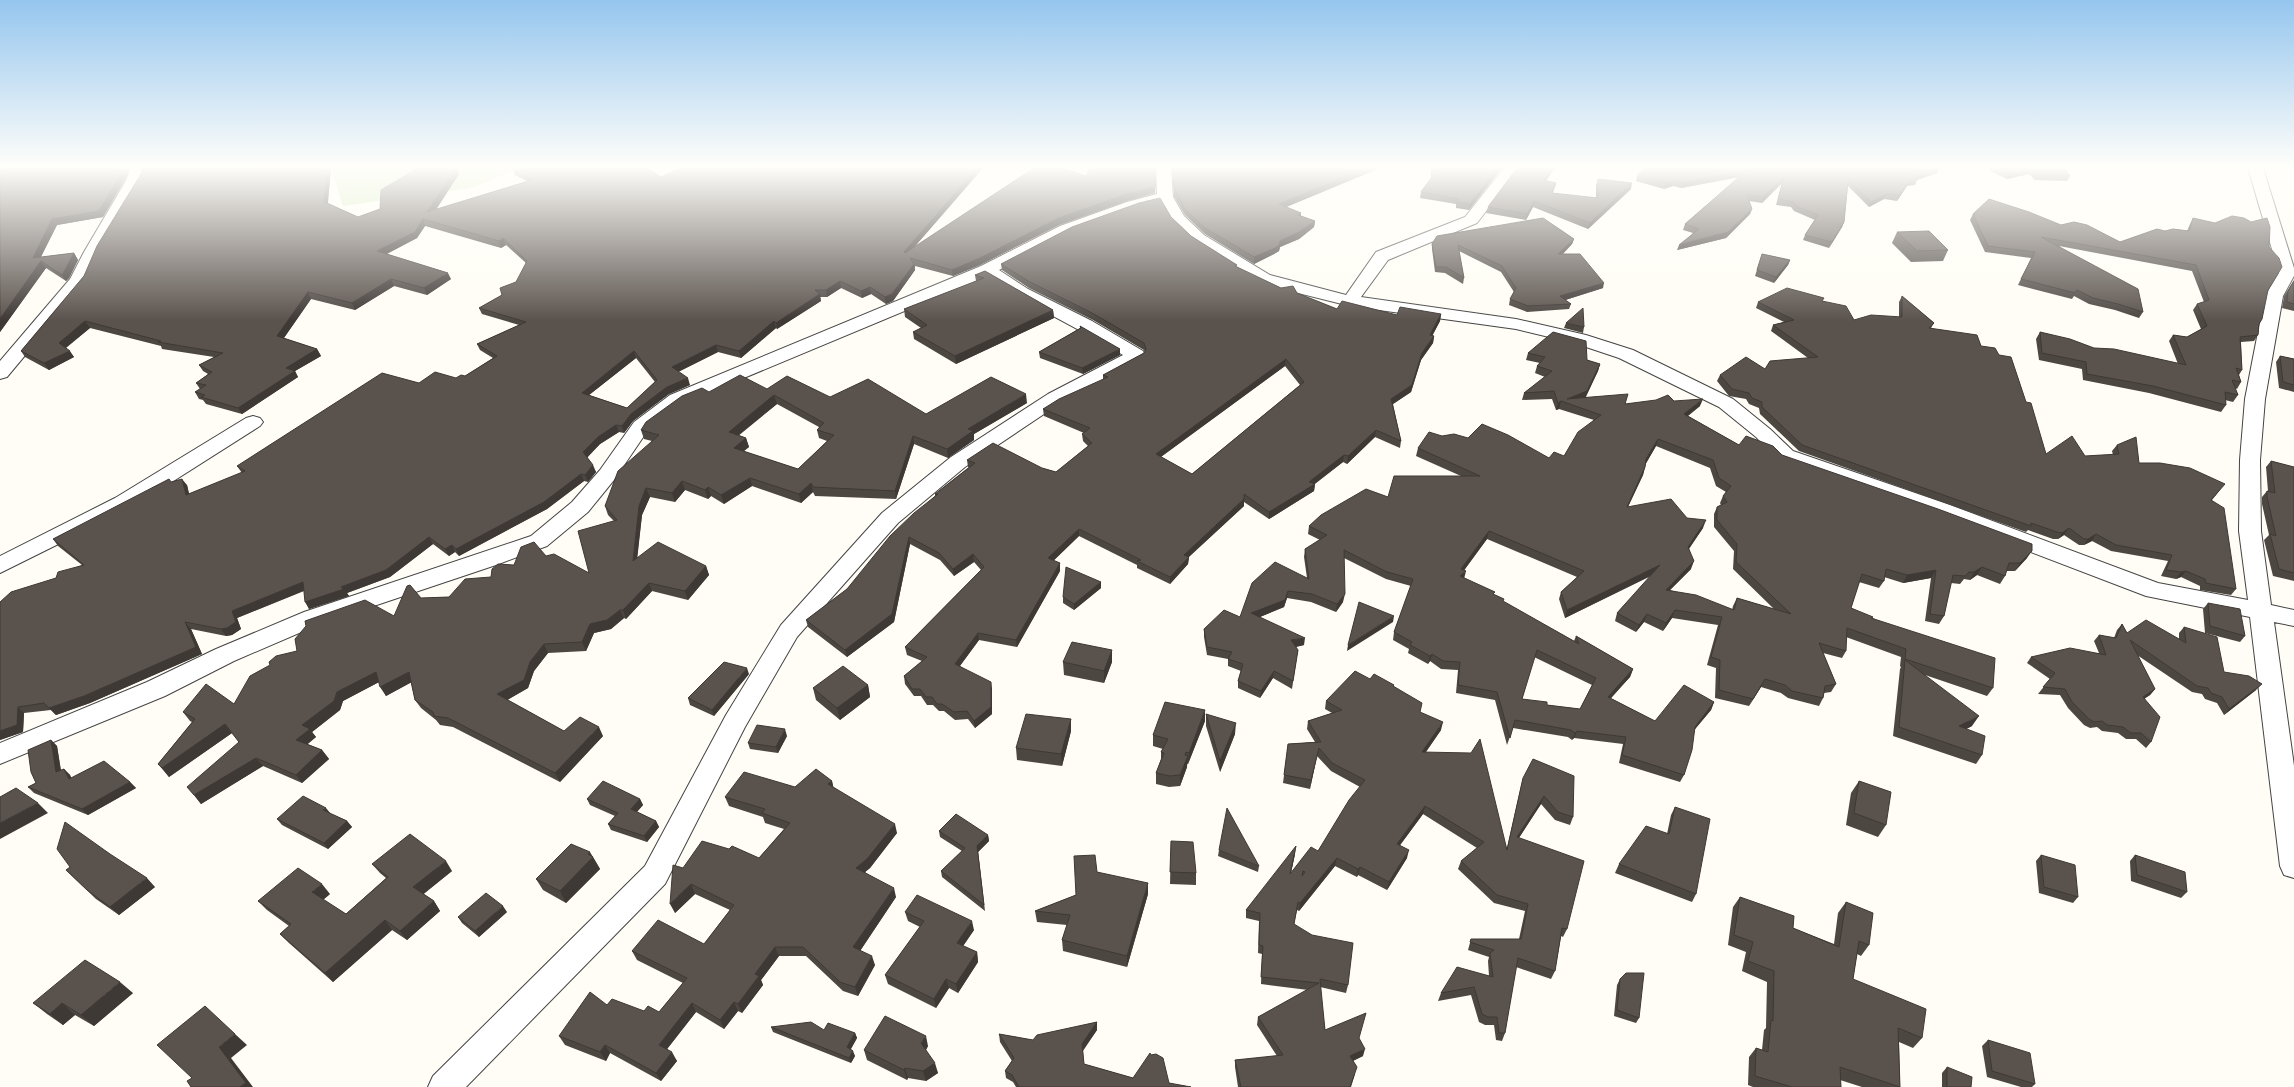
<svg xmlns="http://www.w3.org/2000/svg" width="2294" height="1087" font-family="Lora,serif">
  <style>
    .green { fill: #d5ebbd }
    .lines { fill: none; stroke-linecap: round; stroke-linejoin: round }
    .minor-casing { stroke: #444; stroke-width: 2 }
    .minor { fill: #fff; fill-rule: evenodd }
    .wall { fill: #4d4742; fill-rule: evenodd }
    .shaded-wall { fill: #3f3936 }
    .building { fill: #5a524d; stroke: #3f3936; fill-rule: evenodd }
  </style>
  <rect width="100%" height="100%" fill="#fffdf5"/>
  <path class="green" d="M331,168H520L471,188L343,206Z"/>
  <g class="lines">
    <defs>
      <path id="minor" d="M130,168H145L143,179L100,252L87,281L7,377L0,379V361L70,279L84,252L127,179Z
        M1156,168H1171L1173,197L1184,216L1204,235L1270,275L1346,295L1376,252L1465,217L1504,168H1519L1477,223L1388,260L1361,297L1516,319L1586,335L1633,350L1733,399L1770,429L1793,451L1950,505L2158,583L2248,600L2239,531L2240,460L2245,399L2265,296L2279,273L2248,168H2263L2294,268V276L2283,296L2265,399L2260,460L2261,531L2271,605L2294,610V626L2274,622L2294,766V878L2284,875L2280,866L2250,617L2146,596L1934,515L1779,461L1756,437L1719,407L1619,358L1574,343L1516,329L1350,306L1258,283L1192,241L1172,222L1161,203L1139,208L1072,232L999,270L1028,289L1092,321L1143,351L1145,355L1143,359L1062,402L965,467L898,523L797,637L745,727L665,884L466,1087H428L433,1076L645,866L726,715L781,625L882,513L951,457L1048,394L1123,355C1077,327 1030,306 986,277L684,403L648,430L614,480L588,512L547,546L496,565L320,624L234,661L165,696L0,764V743L147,682L216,649L304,612L531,536L572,502L600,470L634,422L670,395L981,266L1060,226L1127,202L1157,194Z
        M253,416L260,418L263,422L260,426L131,508L0,573V556L115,498L246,418Z"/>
    </defs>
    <use href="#minor" class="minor-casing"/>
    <use href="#minor" class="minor"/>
  </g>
  <path class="wall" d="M0,168H129L126,178L103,217L57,225L41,257L74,253L78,260L69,278L66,281L46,268L0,332Z
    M680,168H983L913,248L1086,176L1156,168L1155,193L1127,201L1059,225L980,265L953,276L915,266V270L893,301L886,304L871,294L862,298L841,288L827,297H820L821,301L777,329L776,328L741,358L718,352L678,372L690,385L669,394L633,421L624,433L619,432L600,444L587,457L596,472L588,482L584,481L547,509L459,556L455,552L449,556L433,544L390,577L347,593L349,596L309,609L304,591L237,618L241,629L232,635L226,636L191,629L202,654L90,703L56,715L51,710L24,713L23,732L0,740L56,578L82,565L58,546L53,539L171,482L187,485L189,494L242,473L237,466L419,383L456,378L465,376L493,358L480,350L477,344L519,325L482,314L479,308L502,295L516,282L526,263L506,245L501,248L425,226L417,238L387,254L451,279L427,295L394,286L355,310L311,299L284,338L317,349L321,356L295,371L298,377L242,414L206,404L203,400L199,399L195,392L200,389L196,383L208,374L203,371L199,365L214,357L162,349L161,346L90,328L66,348L74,357L49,370L25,357L21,351L84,276L141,174L331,169L328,203L358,217L380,209L459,174L436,210L527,181L515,175L513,169L661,177ZM636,358L655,382L627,408L589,395Z
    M1172,168H1380L1286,207L1301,213V216L1315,221L1314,227L1299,239L1280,247L1279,251L1274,254L1254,264L1205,234L1185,215L1174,197Z
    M1431,168H1502L1469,210L1456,208V204L1420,198L1421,192L1431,178Z
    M1517,168H1555L1546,181L1556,183L1553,193L1596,198V185L1598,179L1631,189L1588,229L1533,207L1526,220L1486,213L1488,207Z
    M1644,168H1939L1937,173L1917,180L1915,185L1907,186L1897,201L1884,199L1869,207L1848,186L1844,222L1842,227L1829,248L1803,240L1805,235L1815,220L1794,211L1791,207L1776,205L1782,183L1762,203L1749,201L1752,209L1750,214L1726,238L1677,250L1693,233L1683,230L1685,224L1739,177L1681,188L1673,186L1664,189L1636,181L1637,176Z
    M1989,168H2064L2070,176L2067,181L2035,180L2029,174L2007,179L1990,171Z
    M1973,214L2061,225L2120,242L2165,231H2187L2190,224L2193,218L2268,290L2259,324L2258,335L2254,341L2241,342L2242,370L2239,375L2241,382L2237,389L2235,388L2238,395L2233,402L2225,400L2226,405L2221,412L2149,393L2083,380L2082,369L2039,360L2036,339L2040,332L2094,348L2178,364L2169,341L2173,335L2187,337L2201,329L2193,310L2197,304L2204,302L2192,271L2059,246L2143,312L2139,318L2115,310L2089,304L2074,296L2072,299L2018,285L2031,258L1985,252L1970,220Z
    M1171,217L1191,236L1237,267L1281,288L1297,293L1337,309L1397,315L1441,314L1440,321L1432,336H1434L1433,343L1421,360L1411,392L1393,404L1401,441L1400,448L1375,437L1347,464L1343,462L1315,484L1314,491L1269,519L1244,502V506L1189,557L1188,564L1170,584L1137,568V565L1079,536L1053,561L1060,563V571L1017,647L979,640L960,666L992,689V714L975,728L968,719L955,720L944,711H939L933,705H927L921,696H914L905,684L904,676L922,661L907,655L905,647L981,570L974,562L954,576L940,560L910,544L894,622L847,657L808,627L806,620L847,589L935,496V494L969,467H968L967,460L1042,468L1056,472L1088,446L1083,441L1082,434L1084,433L1044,416L1043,409L1103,380V375L1144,353L1145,352L1144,350L1093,320L1029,288L1002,270L1001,264ZM1285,366L1300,385L1192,474L1161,457Z
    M1897,232L1948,250L1943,261L1911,262L1892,243Z
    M1574,239L1572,244L1563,254L1603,288L1565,300L1571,304L1569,309L1527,312L1509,305L1510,299L1514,292L1501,272L1459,251L1464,278L1463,284L1445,273L1435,272L1432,249V244Z
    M1762,254L1790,260L1788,265L1774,283L1755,276Z
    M985,271L1053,310L1054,318L956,364L914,339L913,332L921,328L905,317L904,309L976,281L975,275Z
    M2294,280V311L2282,308L2284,296Z
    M1902,296L1934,323L1931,328L1981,346L2026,402L2046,454L2085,456L2113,455L2112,451L2117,445L2139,463L2220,490L2212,500L2236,589L2231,595L2200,590V586L2181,577L2176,579L2161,576L2168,561L2111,551L2092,541L2084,545H2079L2064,535L2058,539H2053L2028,530L2026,532L1799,451L1760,414L1759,408L1749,404L1746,399L1729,396L1717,381L1720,375L1765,369L1808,358L1771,331L1773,325L1784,322L1756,308L1758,302L1823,301L1854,320L1899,317V302Z
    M1566,323L1584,327L1583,333L1564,328Z
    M1080,326L1120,355L1083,374L1040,358L1039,352L1080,328Z
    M1528,353L1587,360L1600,364L1598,371L1585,397L1625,404L1674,401L1700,406L1688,416L1739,445L1782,455L2027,558L2015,571H2006L2005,576L2000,584L1977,575L1970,580L1964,579L1960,584L1951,583L1944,616L1939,624L1925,621L1931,578L1903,583L1884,577V581L1879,588L1859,582L1851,608L1873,618L1993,688L1987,696L1925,675L1972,726L1966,729L1982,755L1976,764L1893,736L1900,669L1901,667L1900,666L1901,657L1846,637V651L1842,658L1823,653L1836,684L1831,692L1824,693L1823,698L1819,706L1788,698L1781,693L1761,687L1749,706L1715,698L1716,668L1707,665L1718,625L1672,618L1663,631L1644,622L1636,632L1615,621L1617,613L1651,576L1565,618L1559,599L1561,592L1577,577L1487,539L1464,570V578L1494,595L1504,602L1574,641L1576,636L1633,669L1630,677L1610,698L1655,721L1714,702L1711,710L1694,730L1684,775L1680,782L1619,763L1623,744L1574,738L1572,740L1568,737L1513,728L1507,745L1495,700L1456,693L1458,670L1441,669L1430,661L1428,664L1408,653L1409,649L1393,640L1394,632L1411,586L1386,579L1344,558L1343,602L1336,612L1311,602L1287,598L1284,607L1260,617L1304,645L1296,647L1298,650L1292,689L1273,678L1260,698L1238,688V681L1241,671L1228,666V659L1207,655L1204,637V629L1240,617L1307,578L1304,557L1305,549L1320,540L1308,534L1309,526L1388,497L1461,476L1416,456L1418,448L1442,436L1549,458L1564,456L1594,420L1559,409L1556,410L1552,399L1522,400L1524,393L1545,377L1535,373L1537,366L1540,363L1526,360ZM1656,446L1710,468L1716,486L1726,492L1723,496L1720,503L1721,505L1717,507L1714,514V527L1734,551L1733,569L1774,609L1737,598L1733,606L1732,610L1670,590L1691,569L1689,549L1703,528L1687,518L1628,507L1643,475L1646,463ZM1534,657L1592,685L1580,709L1547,705L1522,699Z
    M2280,356L2294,359V392L2279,388L2276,362Z
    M767,389L830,397L926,414L1027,403L974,434V440L948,458L914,444L896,499L815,496L813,492L801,503L752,486L724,504L711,496L708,499L685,490L675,502L650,497L642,515L637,557L706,566L709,575L688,600L652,591L626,619L624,618L611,629L594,633L586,651L548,653L534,671L528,688L507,700L564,731L603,736L560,782L453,727L440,725L436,720L421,708L415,700L411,682L386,696L379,682L343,701L340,710L312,732L316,737L307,744L322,750L329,759L302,783L263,766L201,804L194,795L239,742L232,733L169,777L158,764L192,722L190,721L183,712L234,704L297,651L394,616L421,598L449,597L491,577L514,565L546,556L589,573L614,521L608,515L605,506L652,441L644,439L641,430L709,392ZM777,404L819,427L817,430L819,438L827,441L798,469L743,451L749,447L746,438L738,435Z
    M2271,461L2294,467V581L2273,576L2264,540L2269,535L2262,504V497L2267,491H2268L2266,467Z
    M1101,582V588L1074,610L1063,603V597Z
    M2208,603L2245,636L2240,642L2205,633L2203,609Z
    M2122,624L2127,633L2179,640V633L2184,627L2224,672L2256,690L2224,715L2217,703L2205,699L2202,694L2192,692L2137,655L2155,689L2150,695L2145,698L2151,742L2146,748L2136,739H2126L2118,733L2102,731L2097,727L2090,728L2084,725L2068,708L2060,695L2038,694L2050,679L2027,663L2031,657L2099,653L2094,641L2099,635L2114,638L2117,630Z
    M1112,650V662L1104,683L1064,675L1063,662Z
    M749,674L714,716L690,705L688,698Z
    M1370,679L1394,685V687L1420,712L1441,730L1426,752L1507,848L1521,786L1523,778L1573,817L1570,825L1555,820L1541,804L1519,838L1567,929L1563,937L1561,936L1555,971L1551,979L1516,967L1505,1033L1502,1041L1496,1040L1494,1025H1485L1479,1022L1471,995L1438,1001L1441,993L1489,976L1488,961L1489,957L1468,950L1471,939H1519L1525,911L1494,903L1458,869L1461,861L1477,848L1423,814L1400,845L1407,858L1387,890L1358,875L1357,877L1335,866L1299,911L1297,910L1294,924L1348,985L1346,993L1320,987L1325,1030L1359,1038L1363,1056L1353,1061L1355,1074L1351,1087H1238L1235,1067V1060L1277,1056L1257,1025L1258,1017L1308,990L1261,984L1262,954L1258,953L1259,921L1246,918V910L1295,854L1291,873L1318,851L1360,787L1331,771L1317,756L1310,789L1283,783L1288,744L1315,742L1307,729L1308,721L1332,713L1325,709L1326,701Z
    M868,685L870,697L840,720L816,700L813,688Z
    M1206,714L1235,734L1220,772L1206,726Z
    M1071,719V731L1062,766L1017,760L1016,748Z
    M1205,721L1188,764H1187V767L1180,786L1169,787L1156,784V773L1161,759V752L1163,749L1153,746V735Z
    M787,736L778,753L750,749L748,743Z
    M51,740L57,746L61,770L64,769L70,775L71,778L130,782L136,788L88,815L34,793L28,787L36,783Z
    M832,781L833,787L897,833L870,868L865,872L896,897L860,951L875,965L858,996L843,991L806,956H779L761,980L763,985L742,1013L738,1011L724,1029L696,1012L667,1049L677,1061L661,1081L610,1053L606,1061L565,1045L559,1036L607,1005L644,1011L659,1012L683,983L637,960L632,951L704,944L730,910L695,894L675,913L683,868L759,858L784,829L765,823L763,817L729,806L725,797L795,787Z
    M1859,781L1886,825L1878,837L1846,825L1851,793Z
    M587,799H640L643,805L637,812L656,821L659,827L647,842L611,830L608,824L615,816L590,805Z
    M1675,807L1696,894L1692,902L1615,873L1619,864L1667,834L1671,815Z
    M331,814L347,821L352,827L328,849L282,825L277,819Z
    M939,831L988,835L989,841L978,852L985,911L942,877L941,871L962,851L940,837Z
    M1171,841L1196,873V885L1170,884Z
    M1219,850L1259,866L1258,872L1218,856Z
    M2041,855L2078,897L2073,903L2039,893L2036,861Z
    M2135,855L2187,892L2181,898L2131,881L2130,861Z
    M592,857H593L600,869L566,903L543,890L536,879Z
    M372,864L452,871L423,894L434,901L440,911L407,940L392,930L333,982L289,943L280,934L289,926L267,910L258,901L330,894L323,900L346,914L386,878L380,873Z
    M66,870L155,887L119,915L96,899Z
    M1097,872L1148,894L1127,967L1063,951L1062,940L1067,925L1037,922L1035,911L1076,895Z
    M1740,897L1793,928L1834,944L1838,913L1846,902L1869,945L1861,956L1857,954L1853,979L1922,1038L1913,1048L1899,1042L1900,1087H1862L1840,1080L1841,1087H1753L1748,1085L1749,1057L1756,1048L1762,1050L1764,1030L1766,1028L1767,982L1742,971L1746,952L1728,945L1733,907Z
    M507,912L479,937L462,923L458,917Z
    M905,912L974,930L963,946L977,952L978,962L958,993L949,988L936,1008L888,984L885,975L920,927L908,921Z
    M1620,979L1639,1018L1636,1023L1614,1016L1617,985Z
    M133,993L94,1026L75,1015L63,1025L47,1014L33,1003Z
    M1097,1022V1030L1083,1051L1084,1064L1133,1078L1151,1055L1169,1083L1191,1087H1016L1013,1082L1006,1078L1005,1071L1012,1061L1000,1042L999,1034L1033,1040Z
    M771,1027L855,1033L857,1038L851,1049L855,1056L851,1063L773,1032Z
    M1988,1040L2035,1084L2032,1087H2021L1987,1077L1982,1046Z
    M928,1046L926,1050L938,1073L926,1081L908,1078L907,1080L867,1060L864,1050Z
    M1947,1067L1971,1087H1942V1073Z"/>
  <path class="shaded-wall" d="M123,168H129L126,178L103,217L57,225L37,264L33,258L52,219Z
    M328,168H331V169L327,208L324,202Z
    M456,168H457L459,174L430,218L427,212Z
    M977,168H983L905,258L904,252Z
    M1156,168L1155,193L1127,201L1059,225L980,265L953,276L952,270Z
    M1366,168H1380L1279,210V204Z
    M1498,168H1502L1469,210L1470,204Z
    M1552,168H1555L1542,186L1543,180Z
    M1938,168H1939L1937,173L1917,180V176Z
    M2032,169L2029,174L2007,179L2010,174Z
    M1747,170L1745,176L1681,188L1683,183Z
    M1784,177L1782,183L1762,203L1763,197Z
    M1910,180L1907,186L1897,201L1899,195Z
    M1674,181L1673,186L1664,189L1666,183Z
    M1632,183L1631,189L1588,229L1590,223Z
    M1886,194L1884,199L1869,207L1871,202Z
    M1534,201L1533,207L1526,220L1527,214Z
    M1752,209L1750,214L1726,238L1677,250L1679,245Z
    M423,219L425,226L417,238L380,257L377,251Z
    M1315,221L1314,227L1299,239L1280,247L1279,251L1274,254L1254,264V257L1280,241Z
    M1844,222L1842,227L1829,248L1832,242Z
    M503,238L506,245L501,248L499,241Z
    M1574,239L1572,244L1557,259L1558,254Z
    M74,253L78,260L69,278L66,281L62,275Z
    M1790,260L1788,265L1774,283L1776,277Z
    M41,261L46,268L0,332V319Z
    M914,264L915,270L893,301L886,304L885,297Z
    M448,273L451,279L427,295L424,288Z
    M391,279L394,286L355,310L352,303Z
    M840,281L841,288L827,297L826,290Z
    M1604,283L1603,288L1559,302L1560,296Z
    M870,287L871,294L862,298L861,291Z
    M308,292L311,299L281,342L277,336Z
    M820,294L821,301L777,329L776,323Z
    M1053,310L1054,318L956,364L955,356Z
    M1441,314L1440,321L1429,342L1430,335Z
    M85,321L90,328L64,349L59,343Z
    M774,321L776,328L741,358L739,351Z
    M1434,336L1433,343L1421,360L1411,392L1390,406L1391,399L1422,353Z
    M716,345L718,352L674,374L672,367Z
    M317,349L321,356L295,371L298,377L242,414L238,408L286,368Z
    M1120,349V355L1083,374L1082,368Z
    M70,351L74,357L49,370L44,363Z
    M634,351L636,358L584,399L582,393Z
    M1286,359L1285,366L1155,461L1156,454Z
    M1600,364L1598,371L1585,399H1567Z
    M688,378L690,385L669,394L633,421L624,433L622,426L631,414L667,387Z
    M1026,394L1027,403L974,434V440L948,458L947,449L968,429Z
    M774,395L777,404L732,441L729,432Z
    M1703,399L1700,406L1681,421L1684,414Z
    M1561,401L1559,409L1556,410L1558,403Z
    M616,425L619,432L600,444L586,459L583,452L598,437Z
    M1376,430L1375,437L1347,464L1348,456Z
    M913,436L914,444L896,499L895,491Z
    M746,438L749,447L737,457L734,448Z
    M1658,439L1656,446L1644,467L1646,459Z
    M1344,455L1343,462L1314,484H1315L1314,491L1269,519V512Z
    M593,465L596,472L588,482L585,475Z
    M1645,467L1643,475L1624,515L1627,507Z
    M581,474L584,481L547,509L459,556L456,549Z
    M750,478L752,486L724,504L721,495Z
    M182,479L187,485L191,502L186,495Z
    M682,481L685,490L675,502L672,493Z
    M811,483L813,492L801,503L799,494Z
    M708,487L711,496L708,499L705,490Z
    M646,488L650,497L642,515L636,570L633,561L639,506Z
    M1244,499V506L1183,562L1184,555Z
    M1706,520L1703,528L1685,554L1688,547Z
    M2069,528L2064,535L2058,539L2062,533Z
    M1079,529V536L1048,566V558Z
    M1489,531L1487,539L1460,576L1461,569Z
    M2096,534L2092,541L2084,545L2088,539Z
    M429,537L433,544L390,577L347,593L349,596L309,609L305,602L341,587Z
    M909,537L910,544L894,622L847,657L845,650Z
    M452,545L455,552L449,556L445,549Z
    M2032,551L2027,558L2015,571L2020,563Z
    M973,554L974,562L954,576L953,569Z
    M1189,557L1188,564L1170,584V577Z
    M1694,561L1691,569L1663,597L1666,590Z
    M1060,563V571L1017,647L1016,640Z
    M1660,565L1658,572L1565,618L1567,610Z
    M706,566L709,575L688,600L685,591Z
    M1982,567L1977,575L1970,580L1974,572Z
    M1936,570L1931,578L1903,583L1907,575Z
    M1466,571L1464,579L1460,576Z
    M2186,571L2181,577L2176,579L2181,572Z
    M303,582L308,589L237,618L241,629L232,635L226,636L221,629L232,611Z
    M1101,582V588L1074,610V604Z
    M649,583L652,591L626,619L623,610Z
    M1288,591L1287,598L1284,607L1250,621L1251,613Z
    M1345,594L1343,602L1336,612L1337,604Z
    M620,610L624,618L611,629L594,633L586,651L582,642L590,624Z
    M1675,610L1672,618L1663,631L1666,623Z
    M1647,614L1644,622L1636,632L1639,625Z
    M1394,616L1393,622L1347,651L1348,645Z
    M185,622L191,629L202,654L90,703L56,715L49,708Z
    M978,633L979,640L956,671L955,664Z
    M1305,638L1304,645L1290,648L1291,640Z
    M544,644L548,653L534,671L528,688L502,703L497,694Z
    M1112,650V662L1104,683V671Z
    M1432,654L1430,661L1428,664L1430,656Z
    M747,668L749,674L714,716L712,710Z
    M1633,669L1630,677L1605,705L1608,697Z
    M1274,671L1273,678L1260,698L1261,691Z
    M376,672L381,681L343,701L340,710L312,732L316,737L302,749L296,740L302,725L337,692Z
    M409,672L414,681L386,696L380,687Z
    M1765,679L1761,687L1749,706L1753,699Z
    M991,682L992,689V714L975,728L974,721Z
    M2262,684L2256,690L2224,715L2229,709Z
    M868,685L870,697L840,720L837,708Z
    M2155,689L2150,695L2138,703L2143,697Z
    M1714,702L1711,710L1691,734L1695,727Z
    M18,707L24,713L23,732L0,740V731Z
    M1205,710V721L1188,764L1189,753Z
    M1979,716L1972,726L1953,736L1959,726Z
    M1071,719V731L1062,766L1061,754Z
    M1443,722L1441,730L1420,760L1422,752Z
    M1236,723L1235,734L1220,772V761Z
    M225,724L232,733L169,777L162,768Z
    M599,727L603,736L560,782L555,773Z
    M785,729L787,736L778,753L776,747Z
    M1577,731L1574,738L1572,740L1575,733Z
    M51,740L57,746L62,779L56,772Z
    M1319,748L1317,756L1310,789L1311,780Z
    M322,750L329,759L302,783L296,775Z
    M1186,752L1185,762L1188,756L1187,767L1180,786V775Z
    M256,758L263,766L201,804L194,795Z
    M64,769L70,775L75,785L69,779Z
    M832,781L834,790L828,784Z
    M130,782L136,788L88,815L82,809Z
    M1544,796L1541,804L1514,845L1517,837Z
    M640,799L643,805L634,815L631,809Z
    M38,803L48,813L0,839V823Z
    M1425,806L1423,814L1395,852L1397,844Z
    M326,808L331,814L323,810Z
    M347,821L352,827L328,849L324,843Z
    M656,821L659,827L647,842L644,836Z
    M895,824L897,833L870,868L859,877L856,868Z
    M988,835L989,841L978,852L985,911L977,846Z
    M1296,846L1295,854L1289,882L1290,874Z
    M1409,850L1407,858L1387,890L1389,882Z
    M590,852L600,869L566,903L560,891Z
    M1337,858L1335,866L1299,911L1300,903Z
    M446,861L452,871L420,897L413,887Z
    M1360,867L1358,875L1357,877L1358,869Z
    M147,878L155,887L119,915L110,907Z
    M1148,883V894L1127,967V956Z
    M322,884L330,894L320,902L312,892Z
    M691,884L695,894L675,913L670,904Z
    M894,888L896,897L856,957L853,947Z
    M434,901L440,911L407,940L400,931Z
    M503,906L507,912L479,937L475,931Z
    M385,920L392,930L333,982L325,973Z
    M972,921L974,930L959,952L957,943Z
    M775,947L779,956L761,980L763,985L742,1013L738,1004L755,974Z
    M977,952L978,962L958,993L956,984Z
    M872,956L875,965L858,996L855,987Z
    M946,979L949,988L936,1008L934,999Z
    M120,982L133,993L94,1026L81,1015Z
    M734,1002L738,1011L724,1029L720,1020Z
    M62,1003L75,1015L63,1025L50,1014Z
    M692,1003L696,1012L664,1053L659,1045Z
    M1097,1022V1030L1082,1051V1044Z
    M855,1033L857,1038L849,1052L847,1047Z
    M235,1034L247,1045L231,1058L253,1087H240L219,1047Z
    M926,1036L928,1046L924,1053L921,1043Z
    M605,1045L610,1053L606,1061L600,1052Z
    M1365,1049L1363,1056L1348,1063L1350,1056Z
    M853,1051L855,1056L851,1063L849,1058Z
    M672,1052L677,1061L661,1081L656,1073Z
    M935,1063L938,1073L926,1081L923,1071Z
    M905,1068L908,1078L907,1080L904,1070Z"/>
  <path class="building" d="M0,168H123L122,172L99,211L52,219L33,258L74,253L64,272L62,275L41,261L0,319Z
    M142,168H328L324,202L358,217L380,209L381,190L418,168H456L427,212L532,180L513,169L515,168H646L661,177L680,168H977L904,252L905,253L1034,168H1063L1086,176L1090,168H1156L1155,187L1127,194L1059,218L980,258L952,270L910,258L914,264L892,294L885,297L870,287L861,291L840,281L826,290H815L820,294L776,323L774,321L739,351L716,345L672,367L688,378L667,387L631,414L622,426L616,425L598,437L583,452L593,465L585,475L581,474L544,502L456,549L452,545L445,549L429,537L386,570L341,587L344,589L305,602L303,582L232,611L236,622L227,628L221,629L185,622L196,647L84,696L49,708L44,703L18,707L17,725L0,731V602L11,592L56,578L58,572L84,565L53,539L169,479L171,482L182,479L186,495L245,471L237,466L382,373L419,383L435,372L456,378L461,375L465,376L497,356L477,344L526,322L479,308L502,295L500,288L516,282L527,261L503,238L499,241L423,219L415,232L377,251L448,273L424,288L391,279L352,303L308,292L277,336L317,349L286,368L295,371L238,408L201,397L205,395L195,392L206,385L196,383L212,372L199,365L223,353L158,342L161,341L85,321L59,343L70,351L44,363L21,351L84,276L97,246L141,174ZM634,351L657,380L627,408L582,393Z
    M1173,168H1366L1279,204L1301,213L1298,215L1315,221L1299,232L1280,241L1279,245L1275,248L1254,257L1205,228L1185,209L1175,190Z
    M1432,168H1498L1470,204L1457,202L1458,199L1421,192L1432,177Z
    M1517,168H1552L1543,180L1556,183L1552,193L1598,198V179L1632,183L1590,223L1534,201L1527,214L1488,207Z
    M1644,168H1938L1917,176V180H1910L1899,195L1886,194L1871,202L1848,179L1844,222L1832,242L1805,235L1818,215L1796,206L1794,202L1778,199L1784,177L1763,197L1747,195L1752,209L1728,232L1679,245L1699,229L1685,224L1747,170L1683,183L1674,181L1666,183L1637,176Z
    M1998,168H2064L2070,176L2038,175L2032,169L2010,174Z
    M1160,198L1171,217L1191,236L1237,265L1235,266L1281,288L1293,286L1297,293L1337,309L1342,301L1397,315L1400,307L1441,314L1430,335L1434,336L1422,353L1412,385L1391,399L1401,441L1376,430L1348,456L1344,455L1309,482L1315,484L1269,512L1244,494V499L1184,555L1189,557L1170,577L1137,561L1141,560L1079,529L1048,558L1060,563L1016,640L978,633L955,664L991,682V707L974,721L967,711L954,712L942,704H937L932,697H926L920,689H912L904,676L927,657L905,647L984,567L973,554L953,569L939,553L909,537L892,614L845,650L806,620L847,589L890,536L914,513L938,494H935L975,463L967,460L993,443L1042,468L1056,472L1092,443L1082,434L1090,428L1043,409L1059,399L1108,377L1103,375L1144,353L1146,349L1144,343L1092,313L1028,281L1001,264L1072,227L1139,203ZM1286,359L1304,382L1192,474L1156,454Z
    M1989,199L2029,212L2061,225L2074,222L2087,225L2120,242L2157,229L2165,231L2173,229L2189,231L2193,218L2215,223L2232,216L2244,218L2251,222L2267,218L2270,227L2269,247L2279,258L2282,267L2268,290L2262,319L2259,324L2258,335L2240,337L2242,370L2236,368L2241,382L2232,380L2238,395L2225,392L2226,405L2153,386L2087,374L2086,362L2042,353L2040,332L2070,339L2094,348L2114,349L2186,365L2173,335L2187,337L2207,326L2197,304L2209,300L2196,265L2041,237L2138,289L2143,312L2118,304L2093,298L2077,290L2075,293L2021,279L2035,252L1988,246L1973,214Z
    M1543,218L1574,239L1558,254H1580L1604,283L1560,296L1571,304L1528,306L1510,299L1516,288L1502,266L1458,245L1464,278L1446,267H1436L1432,244L1437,236Z
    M1929,231L1948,250L1917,251L1897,232Z
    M1762,254L1790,260L1776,277L1757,270Z
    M985,271L1053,310L955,356L913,332L927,325L904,309L984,278L975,275Z
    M2294,281V304L2287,302L2288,291Z
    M1787,288L1824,298L1822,301L1846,306L1854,320L1871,315L1902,317V296L1934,323L1929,328L1977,335L1981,346L1995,348L1999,355L2011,357L2026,402L2031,403L2046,454L2072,436L2085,456L2119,454L2117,445L2136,437L2139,463H2160L2190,468L2225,484L2211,500L2224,508L2236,589L2206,583L2205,579L2186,571L2181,572L2166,570L2172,555L2116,545L2096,534L2088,539H2084L2069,528L2062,533L2057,532L2031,523V526L1802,445L1762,407V402L1752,398L1749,393L1732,389L1720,375L1746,357L1765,369L1770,361L1818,357L1773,325L1794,320L1758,302Z
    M1583,308L1584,327L1566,323Z
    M1080,326L1120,349L1082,368L1039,352L1081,328Z
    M1553,332L1586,341L1587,360L1600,364L1587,391L1567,399L1628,394L1625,404L1656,400L1668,395L1674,401L1703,399L1684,414L1739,445L1746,436L1773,446L1782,455L1938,509L2032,544V551L2020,563H2009L2005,576L1982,567L1974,572H1969L1965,576L1953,575L1944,616L1930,614L1936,570L1907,575L1886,569L1884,581L1862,574L1851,608L1873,617L1871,618L1995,658L1993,688L1905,659L1906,649L1847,628L1846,651L1819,643L1836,684L1825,686L1823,698L1792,691L1785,685L1765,679L1753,699L1719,690L1720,660L1711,657L1722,617L1675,610L1666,623L1647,614L1639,625L1617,613L1660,565L1567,610L1561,592L1584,571L1489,531L1461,569L1466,571L1460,576L1495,592L1493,594L1504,599L1503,601L1579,644L1576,636L1633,669L1608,697L1655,721L1684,685L1714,702L1695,727L1692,750L1684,775L1622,755L1626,737L1577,731L1575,733L1571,730L1515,720L1510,738L1497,692L1458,685L1460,662L1443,661L1432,654L1430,656L1410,645L1412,642L1394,632L1413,579L1387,572L1344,550L1345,594L1337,604L1312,594L1288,591L1285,600L1251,613L1305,638L1291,640L1298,650L1293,681L1274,671L1261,691L1238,681L1243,664L1228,659L1232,652L1207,647L1204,629L1224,610L1240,617L1252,583L1275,562L1309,579L1305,549L1327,535L1309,526L1321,515L1366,489L1388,497L1394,476H1480L1418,448L1429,432L1442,436L1454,434L1468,438L1482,424L1508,435L1549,458L1554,452L1564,456L1578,432L1601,415L1561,401L1558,403L1554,391L1524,393L1552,371L1537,366L1545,357L1528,353ZM1658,439L1713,460L1719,478L1731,486L1723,496L1727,502L1717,507V520L1737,544L1736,562L1791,614L1737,598L1734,610L1696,595L1666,590L1694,561L1688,547L1706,520L1687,518L1671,499L1627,507L1645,467L1646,459ZM1537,650L1596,678L1580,709L1547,705V702L1522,699Z
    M2280,356L2294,359V385L2283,382Z
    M740,375L767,389L787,376L830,397L868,379L926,414L991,377L1026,394L968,429L973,431L947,449L913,436L895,491L813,487L811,483L799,494L750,478L721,495L708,487L705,490L682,481L672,493L646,488L639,506L633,561L658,542L706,566L685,591L649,583L623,610H620L607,620L590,624L582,642L544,644L530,662L524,680L497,694L564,731L580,717L599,727L555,773L448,718L434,716L433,712L415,700L409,672L380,687L376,672L337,692L334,701L302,725L310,729L296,740L322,750L296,775L256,758L194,795L187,787L239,742L225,724L162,768L158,764L195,719L183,712L206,684L234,704L250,676L270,665L269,662L276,656L297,651L295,639L306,626L305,621L365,600L394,616L407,586L410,585L421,598L449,597L465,579L491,577L492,569L498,564L514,565L521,547L534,542L546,556L554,554L589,573L578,531L617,520L605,506L618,471L659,435L641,430L646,422L682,396L702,388L709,392ZM774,395L824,423L817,430L834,435L798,469L734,448L746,438L729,432Z
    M2271,461L2294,467V573L2279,569L2270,534L2276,536L2267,497V491L2275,493Z
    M1066,567L1101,582L1074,604L1063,597Z
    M1359,602L1394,616L1348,645Z
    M2208,603L2240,609L2245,636L2210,626Z
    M2146,620L2186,643L2184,627L2217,637L2224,672L2249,676L2262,684L2229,709L2222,697L2211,693L2208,688L2197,686L2130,640L2155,689L2143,697L2160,717L2151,742L2141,733H2131L2123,727L2107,725L2102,721L2094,722L2089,719L2072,702L2065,689L2043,687L2055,673L2031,657L2070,648L2106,655L2099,635L2116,638L2122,624L2127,633Z
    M1072,642L1112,650L1104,671L1063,662Z
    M1905,660L1979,716L1959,726L1985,736L1982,755L1899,727Z
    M724,662L747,668L712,710L688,698Z
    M843,666L868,685L837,708L813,688Z
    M1355,671L1370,679L1374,674L1394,685L1393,686L1422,703L1420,712L1443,722L1422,752L1471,753L1480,739L1507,850L1523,778L1533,759L1574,776L1573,817L1558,812L1544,796L1517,837L1584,861L1567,929L1562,928L1555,971L1518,958L1505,1033H1499L1497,1017H1488L1482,1014L1474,987L1441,993L1457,967L1493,977L1490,953L1494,950L1470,942L1471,939H1521L1528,904L1497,895L1461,861L1484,842L1425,806L1397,844L1409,850L1389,882L1360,867L1358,869L1337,858L1300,903L1298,902L1294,924L1312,935L1353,943L1348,985L1320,979L1325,1030L1366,1013L1359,1038L1365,1049L1350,1056L1357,1067L1350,1087H1241L1235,1060L1283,1055L1258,1017L1319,983L1261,977L1263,946L1259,945L1260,913L1246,910L1296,846L1290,874L1311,847L1318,851L1349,800L1365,780L1332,763L1319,748L1311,780L1284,775L1288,744L1321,742L1308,721L1342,710L1326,701ZM1303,871L1305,872L1302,876Z
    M1165,702L1205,710L1189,753L1186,752L1185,755L1188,756L1180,775L1170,776L1156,773L1164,753L1161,752L1168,739L1153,735Z
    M1026,714L1071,719L1061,754L1016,748Z
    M1206,714L1236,723L1220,761Z
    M757,725L785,729L776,747L748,743Z
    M51,740L56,772L64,769L69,779L104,761L130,782L82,809L28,787L36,783L31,772L28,750Z
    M816,769L832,781L828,784L895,824L867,859L856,868L894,888L853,947L872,956L855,987L840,982L803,947H775L755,974L759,976L738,1004L734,1002L720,1020L692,1003L659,1045L672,1052L656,1073L605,1045L600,1052L559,1036L590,992L607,1005L612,999L644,1011L648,1006L659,1012L687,978L632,951L658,920L704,944L734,905L691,884L670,904L673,865L683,868L702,841L729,849L732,846L759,858L790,823L762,813L765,809L725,797L744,772L795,787Z
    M603,781L640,799L631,809L656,821L644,836L608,824L618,813L587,799Z
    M1859,781L1891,792L1886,825L1854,813Z
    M16,788L38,803L0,823V797Z
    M303,796L326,808L323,810L347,821L324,843L277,819Z
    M1675,807L1710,819L1696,894L1619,864L1646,826L1669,834Z
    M1227,808L1259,866L1219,850Z
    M956,814L988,835L977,846L984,905L941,871L965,848L939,831Z
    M65,822L110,854L147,878L110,907L87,890L66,870L70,867L57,849Z
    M410,834L446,861L413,887L434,901L400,931L385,920L325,973L280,934L291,924L258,901L298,868L322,884L312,892L346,914L388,877L372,864Z
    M1171,841L1193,842L1196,873L1170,872Z
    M571,844L590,852L588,854L593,857L560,891L536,879Z
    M1095,855L1097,872L1148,883L1127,956L1062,940L1070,915L1035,911L1076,895L1074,856Z
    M2041,855L2075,865L2078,897L2044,887Z
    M2135,855L2185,872L2187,892L2137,875Z
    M486,893L503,906L475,931L458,917Z
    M917,895L972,921L957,943L977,952L956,984L946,979L934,999L885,975L924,921L905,912Z
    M1740,897L1794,916L1793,928L1839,947L1846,902L1873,913L1869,945L1859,941L1853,979L1926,1009L1922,1038L1898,1028L1900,1087L1840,1067L1841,1087H1792L1755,1076L1756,1048L1768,1052L1771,1020L1773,1021L1774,971L1748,961L1753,942L1734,935Z
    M85,960L120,982L81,1015L62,1003L50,1014L33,1003Z
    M1626,973H1644L1639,1018L1617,1010L1620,979Z
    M205,1006L235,1034L219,1047L246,1083L240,1087H191L187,1081L192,1078L157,1045Z
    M885,1016L926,1036L921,1043L935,1063L923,1071L905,1068L904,1070L864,1050Z
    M811,1022L824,1030L828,1023L855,1033L847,1047L853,1051L849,1058L771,1027Z
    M1097,1022L1082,1044L1084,1064L1133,1078L1150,1053L1151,1055L1156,1054L1163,1058L1169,1083L1191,1087H1019L1012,1075L1005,1071L1014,1058L999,1034L1033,1040L1037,1035Z
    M1988,1040L2030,1053L2035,1084L1992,1071Z
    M1947,1067L1972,1077L1971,1087H1947Z"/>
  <linearGradient id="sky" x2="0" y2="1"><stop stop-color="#95c6ee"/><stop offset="0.52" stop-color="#fffefa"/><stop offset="1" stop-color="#fffefa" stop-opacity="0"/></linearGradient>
  <rect width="2294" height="321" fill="url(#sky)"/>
</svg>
